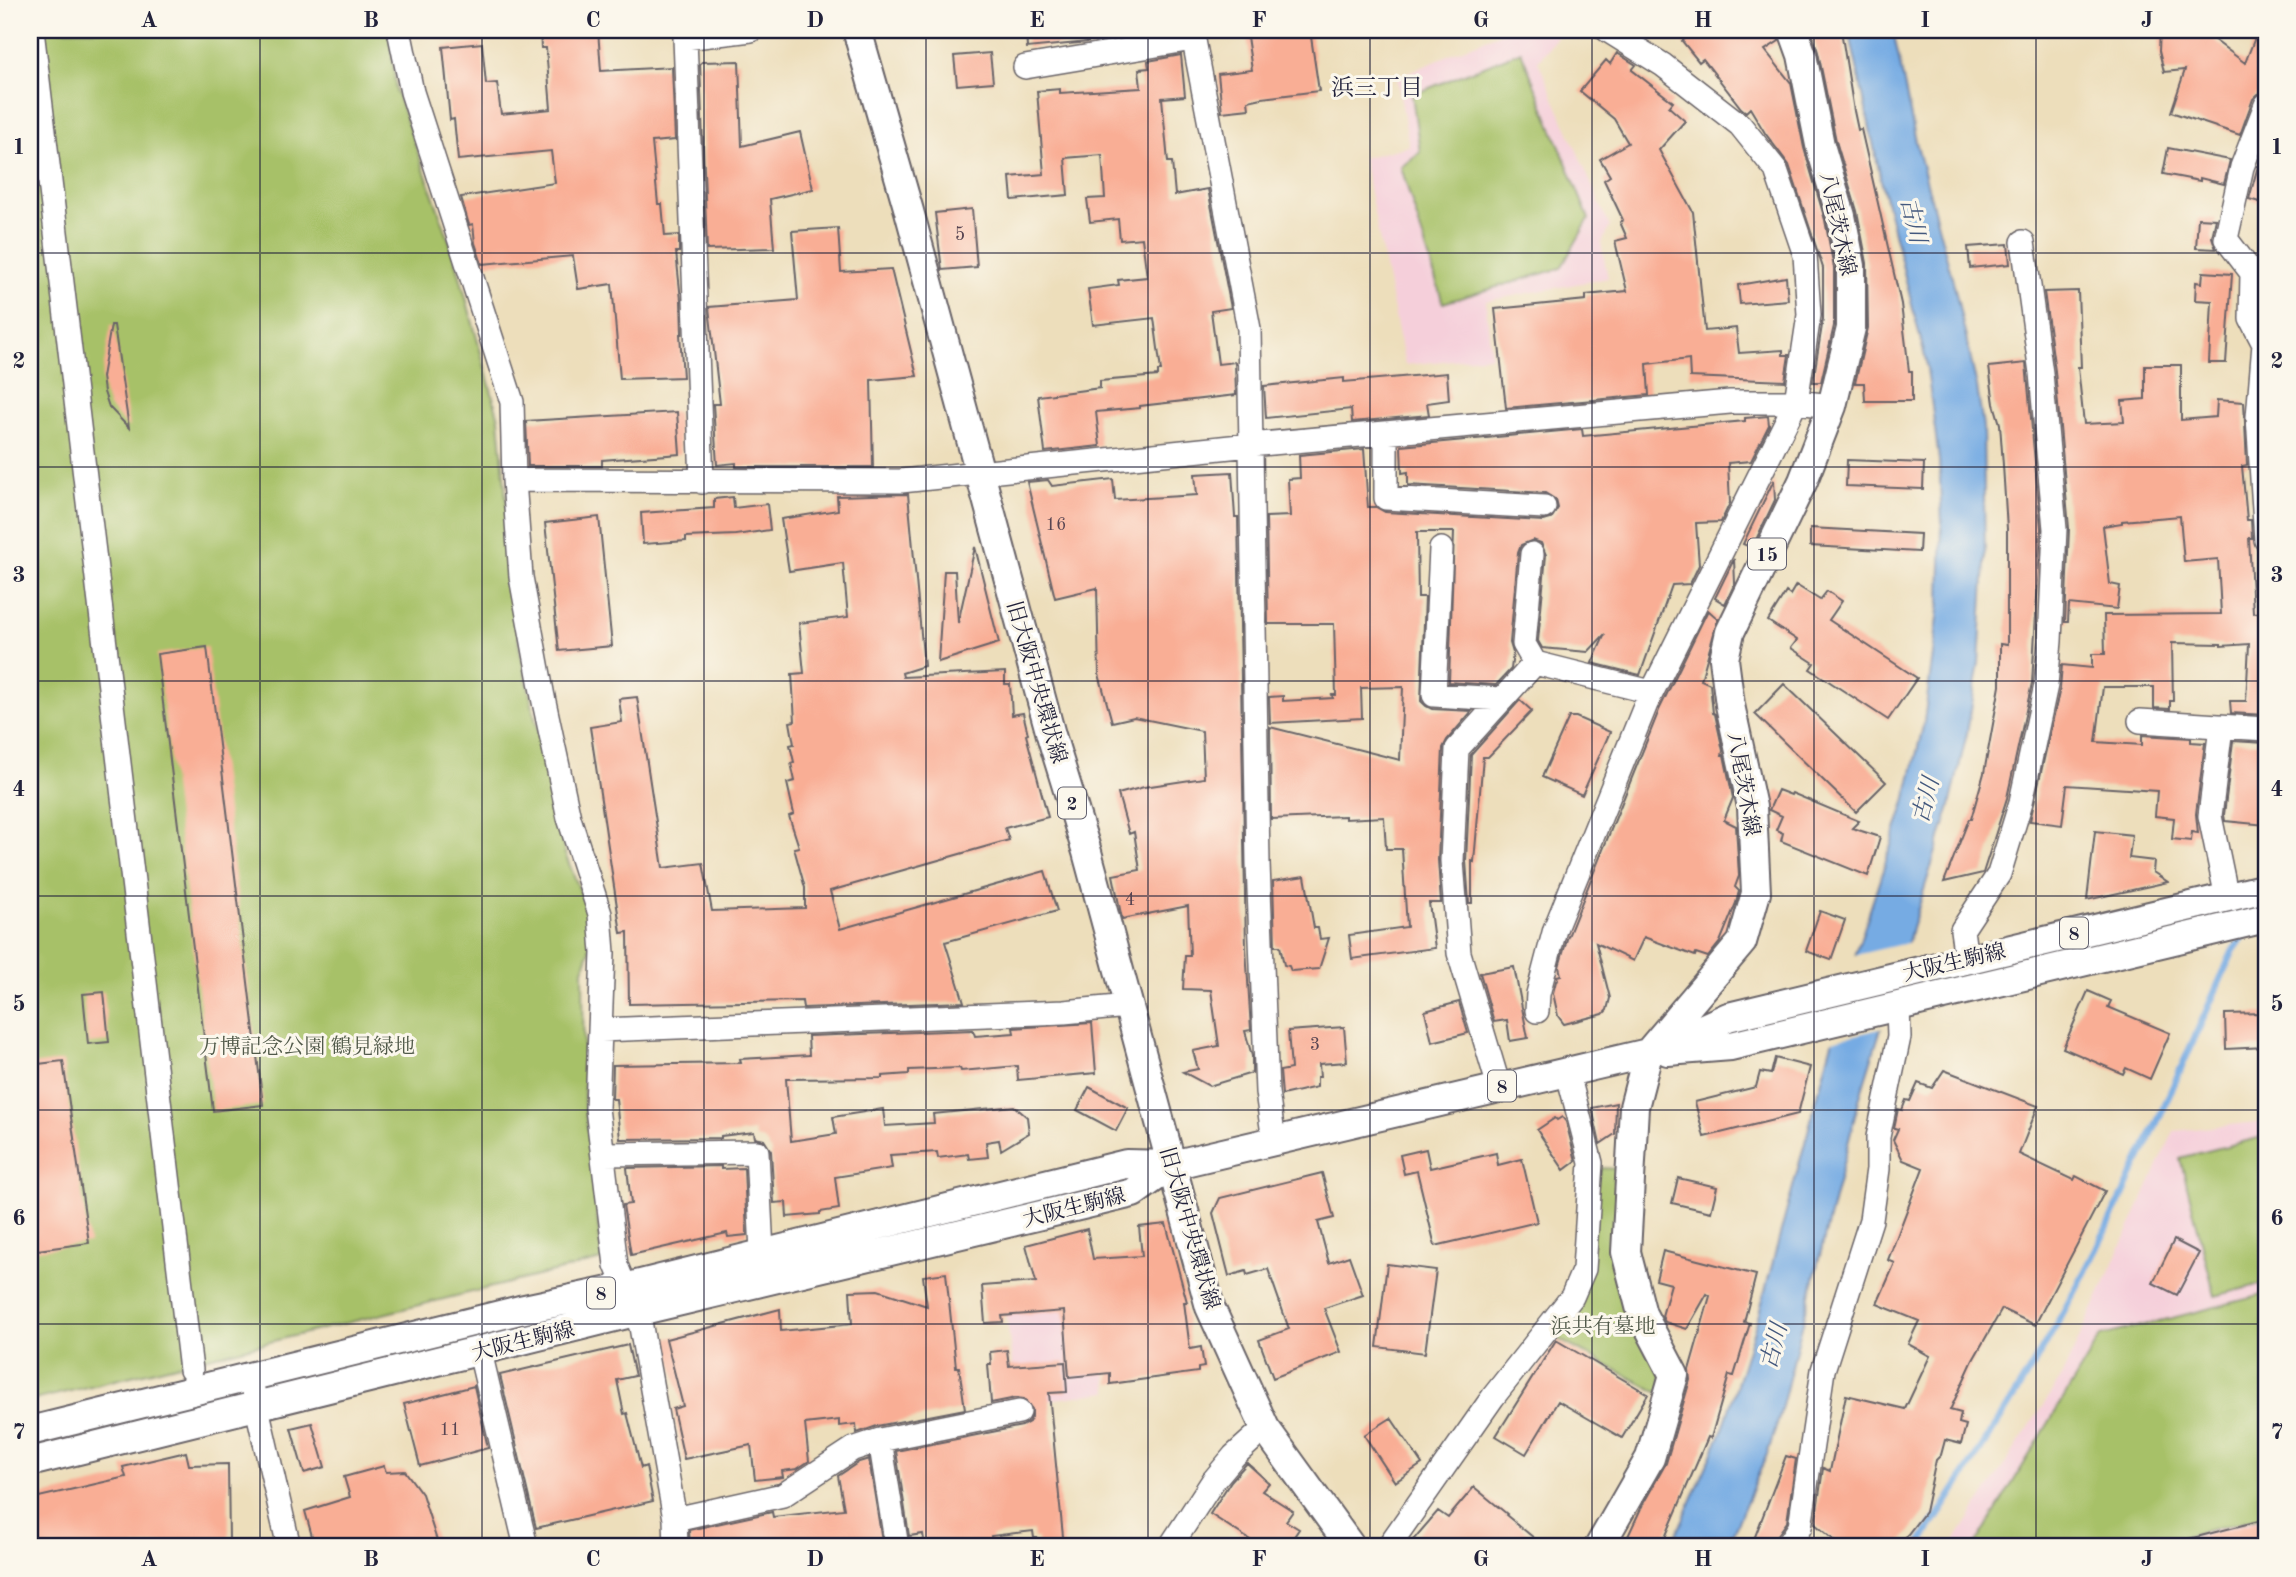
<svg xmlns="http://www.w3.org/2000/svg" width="2296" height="1577" font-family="'Old Standard TT','Noto Serif JP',serif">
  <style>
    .built { fill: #f5cfda }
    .green { fill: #a7c167; stroke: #647251; stroke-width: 2 }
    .water { fill: #76abe3; stroke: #4c668f; stroke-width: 2 }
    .pier { fill: #eddebb }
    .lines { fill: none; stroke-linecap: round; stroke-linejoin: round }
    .stream { stroke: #76abe3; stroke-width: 7 }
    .building { fill: #f9ae95 }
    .minor-casing { stroke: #696468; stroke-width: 26 }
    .major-casing { stroke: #696468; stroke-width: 32 }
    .minor { stroke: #fff; stroke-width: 23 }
    .major { stroke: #fff; stroke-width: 28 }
    .grid { fill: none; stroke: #22223b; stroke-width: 2; stroke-opacity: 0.55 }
    .labels { text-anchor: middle; stroke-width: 6; stroke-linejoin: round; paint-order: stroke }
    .number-label { font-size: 18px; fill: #584552 }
    .shield { fill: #fbf7ec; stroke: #636270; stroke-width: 2 }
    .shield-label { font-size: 19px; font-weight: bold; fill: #22223b }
    .street-label { font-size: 21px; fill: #22223b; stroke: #fbf7ec }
    .park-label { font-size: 21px; fill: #515a4a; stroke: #fbf7ec }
    .neighbourhood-label { font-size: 23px; fill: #22223b; stroke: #fbf7ec }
    .water-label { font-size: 23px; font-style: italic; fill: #44597e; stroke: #fbf7ec }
    .neatline { fill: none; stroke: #22223b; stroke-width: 2.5 }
    .grid-label { font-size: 23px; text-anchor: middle; font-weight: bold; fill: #22223b }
  </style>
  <rect width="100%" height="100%" fill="#fbf7ec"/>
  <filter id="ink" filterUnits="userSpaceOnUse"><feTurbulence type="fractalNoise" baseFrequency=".0143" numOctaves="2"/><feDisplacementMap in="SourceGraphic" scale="14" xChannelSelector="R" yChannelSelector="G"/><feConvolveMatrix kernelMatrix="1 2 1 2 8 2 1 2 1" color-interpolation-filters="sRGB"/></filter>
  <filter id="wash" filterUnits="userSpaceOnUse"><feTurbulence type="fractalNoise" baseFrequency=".00686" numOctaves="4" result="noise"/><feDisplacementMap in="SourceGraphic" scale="28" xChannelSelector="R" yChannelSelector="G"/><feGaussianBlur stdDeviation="1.57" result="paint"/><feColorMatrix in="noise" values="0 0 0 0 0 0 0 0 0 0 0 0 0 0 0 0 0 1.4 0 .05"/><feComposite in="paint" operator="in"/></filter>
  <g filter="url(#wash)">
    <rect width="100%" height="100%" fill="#eddebb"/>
    <path class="built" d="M1507,30H1562L1538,61L1610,227L1601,243L1608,278L1486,301L1491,356L1405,365L1363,158L1409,146L1397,77Z
      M2266,1121V1547H1951L2061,1378L2174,1131Z
      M1098,1277L1108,1392L1017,1404L1003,1286Z"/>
    <path class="green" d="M30,30H389L396,91L454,254L499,419L519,645L565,854L588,910L592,943L583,970L584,1103L602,1260L30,1401Z
      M1521,51L1589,219L1561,268L1443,303L1401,167L1420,152L1412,95Z
      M2266,1136V1283L2215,1296L2180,1158Z
      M1601,1168L1618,1169L1662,1371L1661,1394L1554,1337Z
      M2266,1294V1516L2140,1547H1974L2101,1336Z"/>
    <path class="water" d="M1849,30H1893L1916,142L1955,289L1977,387L1983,427L1985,562L1979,663L1967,733L1950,806L1860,1096L1780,1414L1768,1452L1727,1547H1671L1723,1429L1758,1317L1856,953L1905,802L1924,722L1940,602L1942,524L1939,460L1926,361L1881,180Z"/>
    <path class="pier" d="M1911,942L1884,1028L1827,1042L1851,956Z"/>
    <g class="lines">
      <path class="stream" d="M1918,1547C1974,1459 2033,1372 2081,1279C2137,1172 2184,1061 2233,951L2246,933"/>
    </g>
    <g id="blocks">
      <path class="building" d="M540,30H598L601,71L672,67L675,140L652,142L658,204H662L665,236L679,235V252H676L681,300L682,334H680L683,377L620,379L612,284L578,289L573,256L482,264L475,243L473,224L469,225L461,197L555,183L551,151L458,160L454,119L450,120L443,47L482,43L486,84L497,83L501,114L551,109L546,48H541Z
        M1026,30H1088V42L1027,48Z
        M1246,30H1310L1319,91L1262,98L1248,101L1249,109L1222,112L1218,74L1252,70Z
        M1697,30H1777L1779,41L1765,50L1791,83L1804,148L1825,220L1834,268V326L1821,382H1813L1823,319V268L1789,165L1765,133L1750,108L1746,112L1741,108L1703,59L1699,62L1682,41Z
        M1811,30H1841L1854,111L1858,130L1861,129L1901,304L1909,371H1912V401H1865L1864,383H1855L1868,328L1867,263L1857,211L1836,141L1818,52Z
        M2160,30H2201L2245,63L2258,30H2266V91L2258,94L2253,99L2240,135L2171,112L2185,70L2164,72L2159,51Z
        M990,53L993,82L957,85L954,56Z
        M1617,53L1636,65L1632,70L1673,102L1669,107L1685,121L1659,150L1693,212L1705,331L1736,328L1739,353L1783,350V355H1789L1785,381L1690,377L1689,359L1647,364L1649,395L1506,408L1495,309L1586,300V295L1627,291L1615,241L1627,238L1620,222L1623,220L1604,180L1610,176L1600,159L1628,143L1614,119L1580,91L1606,60L1610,64Z
        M1181,55L1185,96L1162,98L1168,162H1172L1175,195L1208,189L1231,308L1211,311L1218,364L1235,362L1236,395L1140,406V408L1096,412L1100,446L1045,452L1038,396L1100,388V381L1158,376V371H1161L1154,318L1093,325L1088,289L1119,285L1118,280L1147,277L1142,238L1120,240L1118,219L1090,222L1087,199L1105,198L1102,155L1065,158L1068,195L1012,200L1010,177L1044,174L1037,91L1060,89V93L1141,88L1139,69L1149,68L1148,61Z
        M739,61L742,146L800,132L813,189L770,199L774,248L707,250L700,64L702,62Z
        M2168,148L2230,160L2224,184L2200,178V181L2163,174Z
        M2258,166L2266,167V204L2249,199Z
        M972,209L977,267L942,270L935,213Z
        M2198,218L2216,219L2212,237L2216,249L2196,248Z
        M838,228L841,272L891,269L917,376L871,380L873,467H736V463L717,465L713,404H720L709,307L798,300L792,231Z
        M2008,244L2010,264L1970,268L1968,247Z
        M2203,272L2232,274L2226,363H2209L2212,301L2195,300L2196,282L2202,283Z
        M1786,277L1788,300L1740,304L1738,285Z
        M2078,291L2081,367H2078L2084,424L2124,422L2122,401L2145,399V365H2181V420L2216,417L2217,400L2244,402L2247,465L2242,466L2247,520H2251L2252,538H2249L2253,613L2266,612V715L2231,713L2230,701H2246L2249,644L2221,646V644L2172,643L2173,701H2170V709L2154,708V687H2103L2096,742L2142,745V735L2191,738V742L2205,743L2196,814L2198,833L2192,832L2191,841L2172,839L2174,818L2155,816L2157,791L2067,785L2062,825L2030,821L2060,688L2062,665L2092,668V654H2105L2104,615L2221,614L2218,559L2184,562L2180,516L2122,521V523L2103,526L2110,584L2120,586L2117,609L2069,604L2068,622H2065L2069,528L2055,371L2044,292Z
        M111,325H114L129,428L109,407L104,392L102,377Z
        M2026,363L2041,529L2032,683L2007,798L1983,873L1944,882L1969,819H1971L1984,773L2000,686V644L2007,645V529L2003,465L2000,424L1994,404L1989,367Z
        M1447,373L1449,400L1427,403L1429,415L1352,422L1351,409L1266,418L1264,386L1344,378V382Z
        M677,412L680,454L602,460V466H528L526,421Z
        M1768,416L1769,425L1751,461L1728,463L1730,503L1721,522L1696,523L1699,565L1690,584L1672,585L1640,675L1592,663L1605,634L1588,652L1542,648L1538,641L1546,555L1541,543L1533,540L1521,545L1518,553L1510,643L1513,653L1511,669L1496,685L1449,682L1454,532H1417L1418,597H1425L1421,701L1426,706L1432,709L1472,711L1447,740L1443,748L1438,860L1441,903H1429L1435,948L1352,959L1349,935L1407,927L1402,849H1386L1384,817L1345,819V816L1271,819L1270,727L1400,760L1403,687L1361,688L1362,718L1270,723L1269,697L1283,696V701L1333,698L1332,695H1336L1334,624H1268L1266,517L1290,516L1288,479L1300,478L1299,455L1364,449L1368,507H1376L1385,512L1544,521L1551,519L1558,508L1556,500L1545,493L1408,485V472L1402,473L1401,446L1582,429L1583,436L1745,421V418Z
        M1847,460L1924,463L1923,489L1846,486Z
        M1232,472L1235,517H1238L1246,948L1251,1030L1245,1031L1252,1056V1073L1209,1086L1183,1072L1198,1069L1193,1051L1219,1046L1211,990L1183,989L1185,956H1190L1188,906L1122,919L1113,875L1140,870L1134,832L1129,834L1118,794L1144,787L1204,778L1202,731L1134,717L1112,722L1099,674L1097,588L1055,598L1027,482L1048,480L1052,486L1113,479L1115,500L1197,495L1195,474Z
        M1774,480L1775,500L1752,548L1743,544Z
        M908,494L924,666L902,673L903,677L1005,672V684H1010L1012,715L1023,713L1028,734L1026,735L1048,817L1005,828L1009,840L830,891L840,929L1045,871L1057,911L945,942L964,1002L803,1008L802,1001L629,1004L628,932L621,933L590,727L622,722L619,699L637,697L663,868L703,863L712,911L805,908V888L794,848L799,847L789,816L794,814L787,783L795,781L791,763L794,762L790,745L794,744L790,722L795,721L792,674L804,673L799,623L848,617L843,563L789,571L781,519L838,510L837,496Z
        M733,497L734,508L767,504L770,530L736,535L686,537V541L643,544L641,513L714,508V499Z
        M599,517L612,646L559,651L545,523Z
        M1810,528L1920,534L1919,552L1810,546Z
        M975,547L999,643L938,662L944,571H955L958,623Z
        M1734,559L1735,583L1725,604L1715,598Z
        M1796,585L1820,600L1827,591L1842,601L1829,620L1917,678L1888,720L1810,669L1814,663L1791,648L1797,640L1768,621L1786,592L1790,595Z
        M1708,610L1718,619L1701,680L1710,684L1713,713L1715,714L1723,751L1722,755H1724L1733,798L1724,820L1736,826L1739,876L1735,887L1739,891L1736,903L1720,942L1708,957L1696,953L1695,956L1644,937L1633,961L1596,943L1610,998L1607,1010L1603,1014L1564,1024L1558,1016L1553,993L1556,981L1558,980L1557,976L1561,975L1559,967L1567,939L1660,708Z
        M207,647L263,1105L213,1111L157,654Z
        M1784,684L1886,782L1856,812L1755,714Z
        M1520,700L1532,711L1488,757H1483L1474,862L1472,861V903H1469L1466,861L1471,755Z
        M1569,717H1576L1610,732L1582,795L1542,777Z
        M2233,741L2266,743V825L2225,821L2224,815Z
        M1778,790L1791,795L1792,793L1859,821L1852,828L1880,837L1868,876L1781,841L1783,833L1776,830L1782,816L1769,810Z
        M2095,831L2132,835L2129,858L2154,861L2153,872L2168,882L2087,900Z
        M1305,876L1314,928H1318L1320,939L1329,938L1319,969L1291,971L1289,966L1284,965L1280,946H1275L1273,881Z
        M1820,911L1845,920L1831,960L1806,951Z
        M1514,967L1528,1038L1510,1041L1507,1020L1494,1022L1480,973Z
        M2088,991L2111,1001L2108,1007L2170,1033L2150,1079L2126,1068L2123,1074L2063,1048Z
        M104,992L109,1042L88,1044L83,994Z
        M1459,1002L1468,1033L1432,1042L1425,1011Z
        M2266,1013V1047L2226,1049L2225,1014Z
        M1092,1023L1096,1073L1018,1080L1017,1066L961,1071L960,1068L909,1070V1074L882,1076V1078L786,1079L791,1141L836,1134L833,1117L883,1109L885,1126L934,1123L933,1114L1014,1106L1027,1117L1029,1133L1001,1150L999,1140L986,1142L988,1157L969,1159L968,1154L938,1158L937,1152L890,1155L892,1168L835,1177L839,1209L820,1212V1214L787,1217L786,1202L774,1203L771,1151L764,1140L755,1138L754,1132L721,1136V1138L620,1139L616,1099H612L613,1065L741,1063L740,1059L809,1055L808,1036L973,1030L975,1036L1014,1033L1013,1028Z
        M1344,1027L1347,1062L1319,1064L1320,1077H1317V1087L1282,1095L1280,1071L1291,1069L1288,1031Z
        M1775,1058L1810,1067L1798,1114L1704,1137L1695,1102L1756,1087L1760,1072L1771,1074Z
        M63,1061L89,1243L30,1251V1065Z
        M1944,1070L2038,1106L2019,1154L2074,1180L2076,1176L2105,1191L2035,1325L2002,1309L1973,1360L1950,1410L1961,1413L1959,1423L1966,1425L1961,1444L1945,1440L1941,1455L1936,1460L1925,1512L1898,1547H1842L1815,1524L1823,1468L1830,1471L1846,1395L1905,1409L1930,1356L1908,1344L1919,1321L1877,1304L1895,1263L1888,1260L1923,1168L1903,1160L1893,1140L1898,1129L1894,1128L1898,1109L1902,1110L1906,1100L1910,1101L1918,1083L1932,1088Z
        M1089,1087L1128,1108L1116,1131L1077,1110Z
        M1616,1103L1615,1134L1600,1144L1592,1108Z
        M1562,1117L1566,1122L1576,1161L1564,1170L1537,1130L1555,1118L1557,1120Z
        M1426,1149L1430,1168L1496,1153L1498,1165L1522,1159L1537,1222L1435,1246L1417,1171L1404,1174L1400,1155Z
        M721,1166V1169L744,1168L747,1235L728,1237L727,1233L631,1255L623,1205L631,1204L627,1168Z
        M1322,1173L1334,1218L1318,1222L1329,1263L1349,1256L1363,1295L1324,1308L1341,1352L1273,1378L1259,1340L1289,1329L1268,1269L1247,1275L1246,1271L1229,1276L1213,1213L1220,1198Z
        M1678,1178L1717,1187L1711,1212L1672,1203Z
        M1166,1224L1187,1302H1184L1190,1349L1201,1347L1204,1367L1198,1368V1372L1110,1384V1373L1069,1377L1064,1311L1002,1316L1003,1322L985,1323L982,1286L1036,1282L1026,1245L1087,1229L1093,1259L1142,1256L1139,1227Z
        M2174,1240L2199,1253L2177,1295L2153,1283Z
        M1663,1251L1756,1275L1744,1322L1750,1323L1734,1376L1729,1375L1711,1438L1708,1437L1661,1547H1623L1643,1504L1666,1463L1690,1380L1689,1370L1710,1296L1707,1294L1687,1329L1665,1322L1662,1316L1671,1284L1656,1280Z
        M1387,1264L1436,1270L1425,1353L1377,1347Z
        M946,1273L956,1367H959L965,1409L877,1426L857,1433L856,1424L839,1426V1420L805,1424L809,1461L797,1469L782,1471L783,1477L755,1480L751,1445L684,1459L673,1409L683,1406L666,1339L780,1309L781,1331L852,1324L850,1291L878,1290L927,1306L923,1276Z
        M1556,1340L1648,1394L1622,1438L1558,1401L1526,1454L1496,1436Z
        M628,1345L635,1376L617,1380L624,1414L627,1413L641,1468L646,1466L653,1501L536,1528L500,1375Z
        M1007,1350L1009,1366L1065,1362L1067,1392L1049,1393L1064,1547H1038L1037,1538H1034L1033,1531L991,1536L992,1542L956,1547H925L923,1534L909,1536L896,1451L1022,1426L1029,1422L1032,1416V1409L1024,1399L1016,1398L991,1403L988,1364H991L990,1352Z
        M474,1386L488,1448L420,1466L404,1404Z
        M1391,1418L1422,1464L1395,1482L1364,1435Z
        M312,1423L325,1467L304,1473L291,1428Z
        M186,1452L189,1465L228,1464L229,1541H179L134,1547H30V1499L126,1477L123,1467Z
        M1786,1456L1796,1459L1787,1522L1775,1539L1773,1547H1751Z
        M869,1459L883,1547H690L689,1530L772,1512L773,1517L844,1509L838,1476L859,1462Z
        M1247,1463L1269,1483L1262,1491L1293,1511L1286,1521L1299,1529L1287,1547H1261L1210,1514L1231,1481Z
        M384,1466L386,1472L405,1471L422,1494L439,1547H315L305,1511L350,1497L344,1477Z
        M1474,1487L1507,1514L1506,1515L1545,1547H1407L1438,1511L1448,1518Z
        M2266,1519V1547H2182L2181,1541Z"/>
    </g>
  </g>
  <g filter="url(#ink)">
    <use href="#blocks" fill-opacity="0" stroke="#696468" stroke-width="2"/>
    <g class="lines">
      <defs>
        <path id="minor" d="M32,30L191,1370
          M399,30L412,92L512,402L514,480L901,481L1250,445L1730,402H1796L1832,406
          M1192,30L1249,329L1258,864L1267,1092L1274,1141
          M1025,67L1193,39
          M2266,343L2264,344L2258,417L2266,540
          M2264,344L2251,319L2252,273L2226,239L2242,167L2266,105
          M1386,433V498L1544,507
          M514,480L521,577L543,697L569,818L600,914L603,953L597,1108L616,1265L641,1327L675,1519L676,1547
          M702,482L685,38L751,30
          M1441,549L1434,695L1501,699
          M1532,554L1524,644L1535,663
          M2140,721L2266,729
          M2221,727L2210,816L2227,898
          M1966,959L1962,930L1999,874L2021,802L2046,685L2050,641L2055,529L2041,373L2023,242
          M1537,1011L1538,994L1555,929L1646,704L1796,402L1809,315L1805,255L1776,170L1740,125L1663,65L1607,30
          M601,1030L1064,1012L1128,1006
          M1499,1087L1459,953L1452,861L1457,749L1535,663L1651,692
          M604,1154L757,1152L762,1252
          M480,1352L526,1547
          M250,1377L289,1547
          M880,1440L897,1547
          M675,1519L783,1495L853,1449L880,1440L1019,1412
          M1170,1547L1213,1481L1234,1456L1265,1428
          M1388,1547L1493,1397L1572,1297L1584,1269L1591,1163L1567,1070
          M1787,1547L1800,1527L1823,1370L1871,1220L1878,1169V1137L1899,1037L1898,1006"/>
        <path id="major" d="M857,30L909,211L1051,735L1087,852L1210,1307L1265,1428L1351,1547
          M1668,1051L1731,1046L2266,918
          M30,1431L520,1310L624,1288L1126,1164L1172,1165L1648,1053L1728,1017L2266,888
          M30,1462L635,1312L1133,1193L1172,1165
          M1599,1547L1650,1458L1674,1375L1642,1314L1626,1252L1634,1107L1648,1053L1742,942L1756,893L1752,807L1730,705L1724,659L1730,632L1803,481L1832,406L1851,328V266L1841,216L1820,145L1802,55L1793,30"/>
      </defs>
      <use href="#minor" class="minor-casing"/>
      <use href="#major" class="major-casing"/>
      <use href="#minor" class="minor"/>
      <use href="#major" class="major"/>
    </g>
  </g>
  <path class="grid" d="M260,30V1547M482,30V1547M704,30V1547M926,30V1547M1148,30V1547M1370,30V1547M1592,30V1547M1814,30V1547M2036,30V1547M30,253H2266M30,467H2266M30,681H2266M30,896H2266M30,1110H2266M30,1324H2266"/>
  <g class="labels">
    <g class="number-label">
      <text x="960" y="240">5</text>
      <text x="1056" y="530">16</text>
      <text x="1130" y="905">4</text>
      <text x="1315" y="1050">3</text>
      <text x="450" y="1435">11</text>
    </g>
    <g class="shield">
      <rect x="1748" y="538.5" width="38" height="31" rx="5"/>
      <rect x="1058" y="787.5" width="28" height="31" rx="5"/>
      <rect x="2060" y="917.5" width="28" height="31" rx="5"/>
      <rect x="1488" y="1070.5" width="28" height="31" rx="5"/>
      <rect x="587" y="1277.5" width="28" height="31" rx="5"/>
    </g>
    <g class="shield-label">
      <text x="1767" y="561">15</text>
      <text x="1072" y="810">2</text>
      <text x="2074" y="940">8</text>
      <text x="1502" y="1093">8</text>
      <text x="601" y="1300">8</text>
    </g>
    <g class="street-label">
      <text transform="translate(1838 224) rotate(78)" y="7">八尾茨木線</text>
      <text transform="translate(1037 682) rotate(74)" y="7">旧大阪中央環状線</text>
      <text transform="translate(1744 784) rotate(80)" y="7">八尾茨木線</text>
      <text transform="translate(1954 962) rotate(-13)" y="7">大阪生駒線</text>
      <text transform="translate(1074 1207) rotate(-14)" y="7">大阪生駒線</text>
      <text transform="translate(1190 1228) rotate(74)" y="7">旧大阪中央環状線</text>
      <text transform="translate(523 1341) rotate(-14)" y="7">大阪生駒線</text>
    </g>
    <g class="park-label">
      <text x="307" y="1053">万博記念公園 鶴見緑地</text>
      <text x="1603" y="1333">浜共有墓地</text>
    </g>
    <g class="neighbourhood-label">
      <text x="1377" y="95">浜三丁目</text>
    </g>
    <g class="water-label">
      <text transform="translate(1914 220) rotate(77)" y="8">古川</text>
      <text transform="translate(1925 800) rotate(-75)" y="8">古川</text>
      <text transform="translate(1773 1346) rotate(-75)" y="8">古川</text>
    </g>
  </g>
  <rect width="2296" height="1577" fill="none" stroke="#fbf7ec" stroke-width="77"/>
  <rect x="38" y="38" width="2220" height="1500" class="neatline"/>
  <g class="grid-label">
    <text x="149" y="27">A</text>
    <text x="371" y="27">B</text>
    <text x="593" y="27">C</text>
    <text x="815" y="27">D</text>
    <text x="1037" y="27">E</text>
    <text x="1259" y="27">F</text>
    <text x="1481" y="27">G</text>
    <text x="1703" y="27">H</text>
    <text x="1925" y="27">I</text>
    <text x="2147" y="27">J</text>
    <text x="19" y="154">1</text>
    <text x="2277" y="154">1</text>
    <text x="19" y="368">2</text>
    <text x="2277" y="368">2</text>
    <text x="19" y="582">3</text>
    <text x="2277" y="582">3</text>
    <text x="19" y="796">4</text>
    <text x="2277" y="796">4</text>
    <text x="19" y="1011">5</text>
    <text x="2277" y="1011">5</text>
    <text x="19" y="1225">6</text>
    <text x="2277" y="1225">6</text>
    <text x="19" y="1439">7</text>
    <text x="2277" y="1439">7</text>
    <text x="149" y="1566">A</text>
    <text x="371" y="1566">B</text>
    <text x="593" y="1566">C</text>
    <text x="815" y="1566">D</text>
    <text x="1037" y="1566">E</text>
    <text x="1259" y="1566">F</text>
    <text x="1481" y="1566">G</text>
    <text x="1703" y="1566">H</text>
    <text x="1925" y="1566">I</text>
    <text x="2147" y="1566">J</text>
  </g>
</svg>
